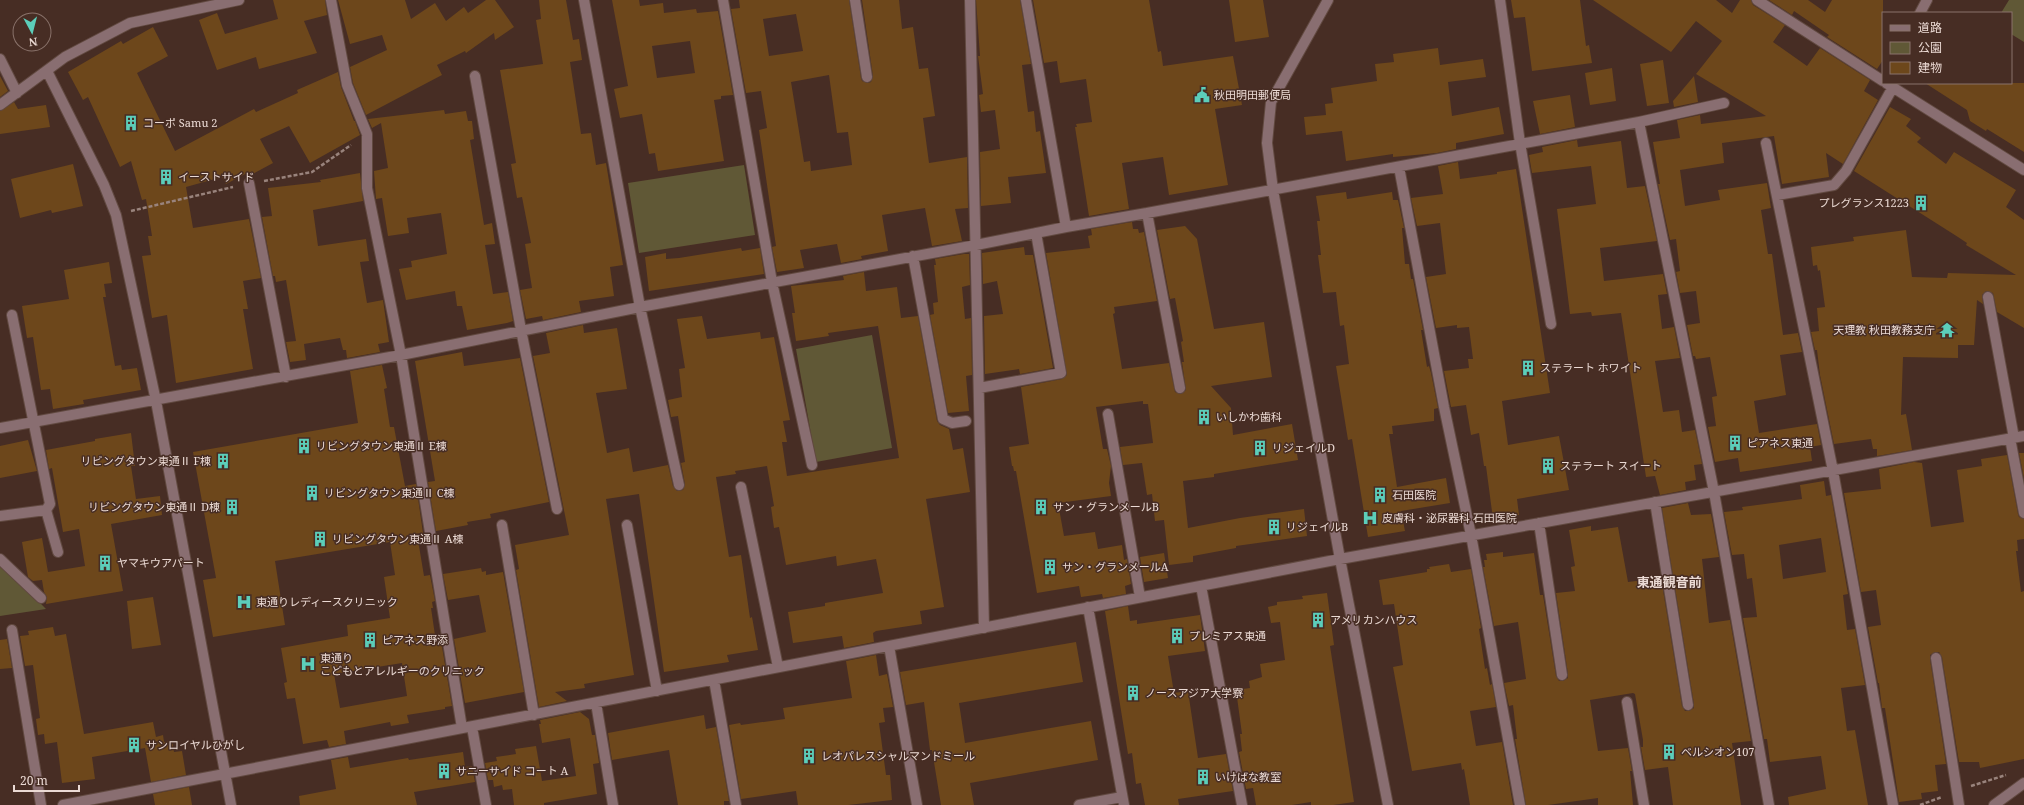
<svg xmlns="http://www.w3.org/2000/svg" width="2024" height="805" font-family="'Noto Serif','Noto Sans JP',serif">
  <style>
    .green { fill: #605836 }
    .building { fill: #6d471b; fill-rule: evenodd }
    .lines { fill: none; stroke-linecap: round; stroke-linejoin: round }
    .minor-casing { stroke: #614940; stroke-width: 12 }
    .path { stroke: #99837c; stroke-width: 2.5; stroke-dasharray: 4 2; stroke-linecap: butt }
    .minor { stroke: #896e71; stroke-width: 10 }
    .labels { text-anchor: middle; stroke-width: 3; stroke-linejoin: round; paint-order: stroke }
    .poi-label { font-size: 11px; fill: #ebdad4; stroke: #472d24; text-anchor: start }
    .quarter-label { font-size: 13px; font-weight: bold; fill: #ebdad4; stroke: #472d24 }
  </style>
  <rect width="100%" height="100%" fill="#472d24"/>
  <path class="green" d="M2009,0H2024V42L2011,34V13H2001Z
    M744,165L755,235L639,253L628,183Z
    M872,335L892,448L816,462L796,349Z
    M0,562L46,609L0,616Z"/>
  <path class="building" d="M273,0H325L327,15L304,21L317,53L259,69L256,57L217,70L199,20L217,13L225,34L278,19Z
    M338,0H405L411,19L435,3L446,21L464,7L468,13L486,0H495L514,27L495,40L494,33L466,53L465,51L437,65L442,75L366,115L353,83L350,67L387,50L382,35L350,44Z
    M539,0H566L573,40L579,39L582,60L570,62L581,134L591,133L596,165L606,163L623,265L610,267L614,296L579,301L581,312L543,320L542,316L526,319L520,290L532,288L525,244L531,243L522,197L517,198L511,164L516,163L500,70L543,64L536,20L541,19Z
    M612,0H639L640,6L663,3L664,13L696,9L697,13L718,11L733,95L721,96V99L714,100L724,161L658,171L655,153L649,154L642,114L620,118L614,89L628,86ZM690,41L695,73L657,78L652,46Z
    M739,0H849L861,78L862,81L868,83L871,82L873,76L862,0H899L902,29L913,27L919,69L928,68L935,116L923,118L929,163L967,157L968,208L955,209L962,241L932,246L925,208L882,215L888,251L861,256L862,259L841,263L837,244L800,250L804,268L777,272L772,247L776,246L759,130L767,128L761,91L746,93L731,9L740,8ZM796,14L803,51L769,56L763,19ZM829,75L837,133L848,132L852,165L811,171L810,161L804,162L791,82Z
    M976,0H1020L1031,64L1022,65L1028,112L1034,111L1036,132L1040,131L1046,173L1008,177L1011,203L981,206L980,152L1000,149L995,110L981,112L979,95L983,94L978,56H980Z
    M1033,0H1149L1158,52L1161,51L1163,66L1233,56L1242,105L1215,109L1228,185L1169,195L1163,157L1122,163L1129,209L1089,216L1075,127H1077L1076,124L1092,122L1086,79L1060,83L1057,61L1044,63Z
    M1229,0H1263L1269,37L1235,42Z
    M1511,0H1580L1586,46L1589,45L1592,63L1532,71L1525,17L1514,18Z
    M1593,0H1716L1732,13L1740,0H1751L1753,5L1785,25L1773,42L1807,66L1820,48L1870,80L1864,91L1878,100L1843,164L1826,153L1829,177L1782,184L1774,136L1722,143L1724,163L1680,170L1685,206L1720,200L1718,190L1767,183L1771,208L1761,210L1768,254H1772L1783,335L1798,333L1802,352L1780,355L1786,395L1754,401L1759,433L1817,424L1821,445L1810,447L1812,461L1740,472L1738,458L1715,462L1708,427L1716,426L1712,397L1717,396L1710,357L1696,359L1695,356H1693L1687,325L1700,323L1696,291L1680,293L1676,272L1680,271L1676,239L1670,240L1658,184H1660L1653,142L1680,138L1677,120L1700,115L1701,124L1766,116L1696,74L1722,41L1696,21L1671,52Z
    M1769,0H1808L1825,12L1832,0H1883V60L1877,69L1827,37L1829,35L1794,11L1792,15Z
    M153,27L168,56L137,73L175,151L254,109L256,112L298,93L297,90L338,72L341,87L354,121H353H355L360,135L310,163L289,126L260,139L273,163L251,175L249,172L226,184L222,177L186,187L193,228L249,219L261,278L243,281L248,309H243L253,369L176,383L167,315L152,318L142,256L151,255L148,236H152L146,199L142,200L131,161L120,167L88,97L83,100L68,72L121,41L123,44Z
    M1438,48L1440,65L1483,59L1486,77L1448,82L1452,116L1499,107L1504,134L1456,143V149L1437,153L1393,157V154L1346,161L1342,131L1306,135L1304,117L1326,115L1325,104L1333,103L1331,88L1377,81L1375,64L1394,62L1393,54Z
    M1663,60L1669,103L1647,106L1640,64Z
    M1612,68L1616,101L1590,105L1585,73Z
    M0,76L8,91L0,97Z
    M1694,76L1698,102L1674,107L1673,101Z
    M1925,83H2024V152L1987,129L1986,131L1970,121L1967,110Z
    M1570,95L1575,127L1540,134L1533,101Z
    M14,102L18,109L46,105L50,127L0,134V111Z
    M1890,107L1911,119L1906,126L1921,138L1917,142L1946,164L1954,152L2016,190L2006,207L2024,220V328L1997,312L1993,293L1986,291L1982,295L1983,304L1977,300L1974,345H1958V358L1903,357L1901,415L1906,414L1912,450L1877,456V449H1873L1871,439L1834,444L1820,375L1817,350H1815L1811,332L1819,331L1817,308L1825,307L1820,270L1818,271L1817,265L1813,266L1811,247L1854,241L1853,237L1906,230L1912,277L1947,278L1948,273L2016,275L1966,245L1967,243L1958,237L1854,171Z
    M444,110L445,114L466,111L468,121H472L474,139L470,140L484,225L492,223L495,244L485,245L493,294L508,292L513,321L507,323L467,330L462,306H457L455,291L406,300L399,269L412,267L411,261L447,254L441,213L407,218L409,233L388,236L382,198L376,199L374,171L388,168L381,123L372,128L368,119Z
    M1577,140L1578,147L1621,141L1627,188L1645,186L1657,241L1600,248L1604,281L1663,274L1667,294L1658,295L1662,329L1674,327L1680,358L1655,361L1663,412L1679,410L1682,432L1695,430L1702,464L1694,465L1696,480L1685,482L1686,490L1660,495L1655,476L1646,477L1621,313L1592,316L1591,312L1570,314L1557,209L1596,204L1591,166L1532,173L1529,155L1543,152L1542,147Z
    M1458,162L1460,179L1497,174V172L1516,169L1550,393L1502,401L1508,445L1559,436L1569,490L1517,499L1519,515L1493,519L1486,466H1484L1479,433L1471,435L1466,405L1451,407L1444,371L1469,368L1468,359H1473L1469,327L1457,328V325L1436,328L1426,277L1446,274L1440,223L1417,226L1411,198L1443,194L1438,166Z
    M73,164L83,206L52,213L51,210L20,218L11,179Z
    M360,173L363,201L313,210L318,246L366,239L369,261L360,262L367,303L383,300L389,342L378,344L380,352L347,358L346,350H343L340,338L304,344L306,360L290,362L286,342L296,341L286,280L276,282L275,276H273L262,217L272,216L268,188L321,182L320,180Z
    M1346,192L1347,199L1392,192L1393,200H1398L1404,228H1402L1405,264H1409L1411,279H1413L1423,330H1421L1427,367L1429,366L1431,373L1438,408L1434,409V421L1392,426L1393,434H1389L1397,487L1446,478L1450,503L1401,511L1405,531L1368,537L1352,439L1348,440L1336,366L1349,364L1344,325L1340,326L1336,292L1323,293L1318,255H1321L1317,221H1320L1316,196Z
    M1132,222L1133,229H1138L1139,233L1144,232L1157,301L1114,307L1115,313L1113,314L1122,369L1169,363L1175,392L1181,394L1186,390L1182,362H1184L1181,342L1183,341L1175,298L1170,299L1157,230L1185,226L1197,239L1214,329L1264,322L1272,377L1211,386L1231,408L1233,435L1292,424L1298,460L1214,474V477L1183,481L1188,528L1240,518L1304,509L1307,536L1236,546V548L1193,556V562L1169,565L1164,520L1155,521L1152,494L1147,495L1142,463L1123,465L1120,447L1153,443L1148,404H1143V401L1096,407L1103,449H1107L1111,466L1109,483L1111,496L1058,503L1064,536L1095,532L1098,549L1122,545L1124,560L1127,559L1131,584L1125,586L1126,594L1103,598L1102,594L1081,597L1079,586L1037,593L1016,471H1014L1013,466H1012L1009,447L1029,444L1021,387L1062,379L1067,375L1046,253L1090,248L1088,236L1092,235L1091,229Z
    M1024,247L1025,255H1033L1053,368L1020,374L1019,369L985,374L984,316L1003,314L997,281L983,284L982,253Z
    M741,248L742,251L760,248L764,274L649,291L645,257L666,253V259L679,258Z
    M964,254H969L970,285L962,287L965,319L971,318L972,375L966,376L969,411L948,413L930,315L934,314L933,303L938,302L934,265H936L935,259Z
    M109,262L112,283L104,284L106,297H103L115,366L121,365L122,370L137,368L141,390L83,400L84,404L53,409L50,389L41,390L33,337L27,338L22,306L69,299L64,270Z
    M864,272L866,291L897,287L901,318L918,316L937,421L940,425L949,429L953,450L963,448L970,492L926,499L944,607L920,611L922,624L876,631L873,633L874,642L844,648L842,636L793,643L788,612L825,606V603L883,593L876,559L837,566L836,556L786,565L779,527L774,528L771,507L774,506L767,466L735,471L736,474L716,477L729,557L741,555L750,618L752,617L758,650L727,655L729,662L664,672L639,494L606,499L634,675L584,684L585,688L555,692L567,701L539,707L516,570L519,569L515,545L569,535L533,356L550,353L546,333L583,325L584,333L617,328L627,389L596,393L607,453L629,448L633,472L668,465L673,486L677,491L683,490L685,484L681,463L685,462L678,416L671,417L668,400L682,397L679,369L685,368L677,319L702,316L707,339L760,332L761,339L774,337L790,420L783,421L787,442H782L787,476L899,458L878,326L828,333L829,336L796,341L792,313H795L791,286L844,280L843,276Z
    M462,352L464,366L520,358L549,502L490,514L491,518L467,522L468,525L436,531L428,482L435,481L415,361Z
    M382,365L387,388L384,389L390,427H394L405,486L416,484L423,533L417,534L424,576L430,575L435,601L432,602L433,608H431L436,642L441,641L452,706L445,707V709L407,715L409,723L391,726L390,722L344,731L346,744L329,747L327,740L303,744L295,698L287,699L284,683L287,682L281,648L348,636L347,625L390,618L384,577L395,575L390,542L275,561L285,625L213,637L203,580L216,578L193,452L358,423L350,371ZM402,663L407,696L340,708L334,674Z
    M131,433L135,466H131L136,499L160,496L162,515L111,524L123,591L46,604L47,597L44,592L42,580L33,581L28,577L22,542L42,538L48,572L85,566L79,529L63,532L52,468L49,469L46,450L95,441V439Z
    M28,440L37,471L0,478V446Z
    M2019,453H2024V478Z
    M2007,455L2018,514L2019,517L2024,519V539L2017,540L2018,551H2016L2021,592L2024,591V759L1980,768L1979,762H1959L1942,657L1939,652H1935L1930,655V659L1946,764L1935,765L1938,791L1921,793L1922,799L1899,802L1885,708H1882L1879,683H1878L1868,627L1881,625L1876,590L1861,592L1844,493L1881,489L1879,469L1914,462L1922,463L1931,527L1964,522L1957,470L1982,466L1981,459Z
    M1824,481L1826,496L1831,495L1848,594L1843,595L1847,630L1855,629L1865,685L1841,688L1847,731L1855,730L1868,805H1789L1788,797L1826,789L1821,756L1770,762L1767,739H1764L1743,618L1757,617L1752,578L1747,579L1744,554L1732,555L1724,512L1743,510L1742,507L1802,499L1800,485ZM1821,538L1826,572L1783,579L1779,545Z
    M1688,503L1691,515L1711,514L1719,557L1702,559L1709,623L1730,620L1751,741L1732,743L1741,805H1673L1668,767L1645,770L1641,747H1643V740L1635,694L1633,693L1590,700L1598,751L1628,748L1632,771H1630L1633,805H1598V798L1548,805H1526L1515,739H1517L1513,705L1509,706L1504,683L1526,679L1518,622L1494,626L1483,567H1485L1484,560H1487L1486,554L1503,552V557L1534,553L1540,595H1543L1556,676L1559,681H1563L1568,678V674L1556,593L1575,591L1571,567L1575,566L1569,530L1591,526V531L1618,527L1628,582L1661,578L1682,706L1685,711H1689L1694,708V704L1662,508Z
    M1164,553L1168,578L1144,582L1140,557Z
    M1449,564L1451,572L1471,569L1481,628L1479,629L1485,669L1487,668L1490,685L1492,684L1496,707L1470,711L1476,746L1502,742L1513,805H1470L1464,769L1462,770L1461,763L1412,771L1393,667L1403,665L1394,604L1383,605L1379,580L1427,572V569H1430L1429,567Z
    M481,568L482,572L486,571V575L503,572L524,692L465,703L454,639L486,632L479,595L448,600L443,574Z
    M1327,593L1334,645L1330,646L1354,802L1333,805H1311V802L1292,805H1256L1253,788L1246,789L1239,752L1242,751L1240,734H1242L1236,690L1250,688L1249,681L1262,677L1260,664L1285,660L1280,622L1271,623L1268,607L1277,605V602L1303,599L1302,596Z
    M153,597L161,645L132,649L127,601Z
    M1128,606L1130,621L1137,620V624L1200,615L1205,651L1168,656L1174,693L1188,691L1198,758L1226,754L1233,791L1178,799L1179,805H1145L1141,783L1136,784L1132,753L1128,754L1105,611Z
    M53,627L55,636L66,634L84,734L153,722L156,737L163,735L164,742L172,741L174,752L182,751L186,775L151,782L145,748L92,757L95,779L62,783L57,742L45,744L44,734L38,735L36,719L40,718L33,665L25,666L20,636L29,635L28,631Z
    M7,639L12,668L0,669V640Z
    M1076,642L1083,682L959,703L965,743L1091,721L1098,760L970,783L974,805H941L932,750H930L924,702L906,705L900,672Z
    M876,655L879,676L887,674L893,707L883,708L885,722L879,723L886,775H890L892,800L848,805H798L796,791L741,799L729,725L740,723L741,725L785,719L783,708L852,698L846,661Z
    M580,712L589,719L592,735H595L599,763L593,764L597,794L544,803V805H514L512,789L503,790L502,785L494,787L493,780H488L485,763L497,761L496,757L516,754L515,749L536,746L542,781L576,776L570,738L542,743L539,724H541L540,720Z
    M704,715L706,729L716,727L729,801H724V805H678L669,750L612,760L608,733Z
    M463,752L465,767L472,766L475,782L414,792L417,805H300L299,796L336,789L331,760L348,757L350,768L408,758L409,760Z
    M189,787L192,805H155L153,794Z"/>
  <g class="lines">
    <defs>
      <path id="minor" d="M331,0L347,85L367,134V188L401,355L462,728
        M584,0L640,307L679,485
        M723,0L772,282L812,465
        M855,0L867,77
        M970,0L984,628
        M1026,0L1066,227
        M1328,0L1271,102L1267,143L1273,190L1340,559L1388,805
        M1500,0L1520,143L1551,324
        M1757,0L1883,81
        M1920,13L1927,0
        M0,59L17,93
        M47,71L104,185L116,215L156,401L231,805
        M475,76L521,330L557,509
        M1886,83L2024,170
        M0,105L65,57L130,23L239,0
        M1639,122L1724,103
        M1766,143L1833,471L1893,805
        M1399,167L1444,407L1471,535L1520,805
        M249,183L286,377
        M1777,195L1834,185L1846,171L1893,87
        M1147,213L1180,388
        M913,256L943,419L952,423L966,421
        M1988,297L2014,438
        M12,315L50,504L46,510L58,552
        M979,388L1061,373L1036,233
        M1108,414L1140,597
        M0,428L401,355L640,307L976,245L1066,227L1147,213L1639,122L1714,492L1769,805
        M2010,438L2024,513
        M741,487L778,667
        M1655,502L1688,705
        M0,516L46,510
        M1539,523L1562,675
        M502,525L534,715
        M627,525L657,691
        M0,559L41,598
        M1201,586L1242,805
        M1088,607L1124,805
        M12,630L41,805
        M889,646L917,805
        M1936,658L1959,805
        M714,680L736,805
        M1627,702L1644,805
        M596,703L613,805
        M472,727L486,805
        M63,805L1340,559L2024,436
        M1079,805L1122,797
        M1994,805L2024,783"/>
    </defs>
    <use href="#minor" class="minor-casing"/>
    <path class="path" d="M264,181L312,172L351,145
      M131,211L233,187
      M1971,786L2006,775
      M1920,805L1942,797"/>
    <use href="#minor" class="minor"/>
  </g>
  <defs>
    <symbol id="civic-bare" viewBox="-9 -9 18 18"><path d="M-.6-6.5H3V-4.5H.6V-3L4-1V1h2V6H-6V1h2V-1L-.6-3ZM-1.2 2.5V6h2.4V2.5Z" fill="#5cceba" stroke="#472d24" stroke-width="2.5" paint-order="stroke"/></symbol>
    <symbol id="building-bare" viewBox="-9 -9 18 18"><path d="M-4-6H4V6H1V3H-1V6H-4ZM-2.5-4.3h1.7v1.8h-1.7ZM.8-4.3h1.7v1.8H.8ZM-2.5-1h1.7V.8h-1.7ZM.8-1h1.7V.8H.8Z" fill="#5cceba" stroke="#472d24" stroke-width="2.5" paint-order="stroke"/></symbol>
    <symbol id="temple-bare" viewBox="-9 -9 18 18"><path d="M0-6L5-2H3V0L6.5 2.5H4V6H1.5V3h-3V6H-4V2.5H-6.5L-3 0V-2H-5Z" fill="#5cceba" stroke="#472d24" stroke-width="2.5" paint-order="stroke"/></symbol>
    <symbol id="hospital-bare" viewBox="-9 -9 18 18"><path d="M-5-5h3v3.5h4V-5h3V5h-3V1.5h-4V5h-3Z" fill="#5cceba" stroke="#472d24" stroke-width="2.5" paint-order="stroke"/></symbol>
  </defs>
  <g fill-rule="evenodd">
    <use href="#civic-bare" x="1191" y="84" width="22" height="22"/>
    <use href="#building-bare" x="120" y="112" width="22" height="22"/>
    <use href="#building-bare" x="155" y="166" width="22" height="22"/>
    <use href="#building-bare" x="1910" y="192" width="22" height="22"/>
    <use href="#temple-bare" x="1936" y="319" width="22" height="22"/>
    <use href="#building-bare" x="1517" y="357" width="22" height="22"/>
    <use href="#building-bare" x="1193" y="406" width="22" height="22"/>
    <use href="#building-bare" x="1724" y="432" width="22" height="22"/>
    <use href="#building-bare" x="293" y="435" width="22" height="22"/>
    <use href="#building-bare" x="1249" y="437" width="22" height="22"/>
    <use href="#building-bare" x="212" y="450" width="22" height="22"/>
    <use href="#building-bare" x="1537" y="455" width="22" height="22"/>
    <use href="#building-bare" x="301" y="482" width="22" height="22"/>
    <use href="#building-bare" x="1369" y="484" width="22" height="22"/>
    <use href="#building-bare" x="221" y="496" width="22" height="22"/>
    <use href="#building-bare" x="1030" y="496" width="22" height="22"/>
    <use href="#hospital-bare" x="1359" y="507" width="22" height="22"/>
    <use href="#building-bare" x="1263" y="516" width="22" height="22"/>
    <use href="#building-bare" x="309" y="528" width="22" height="22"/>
    <use href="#building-bare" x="94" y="552" width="22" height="22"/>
    <use href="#building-bare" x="1039" y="556" width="22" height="22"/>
    <use href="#hospital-bare" x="233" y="591" width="22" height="22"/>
    <use href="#building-bare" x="1307" y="609" width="22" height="22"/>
    <use href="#building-bare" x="1166" y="625" width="22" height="22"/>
    <use href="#building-bare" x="359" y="629" width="22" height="22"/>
    <use href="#hospital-bare" x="297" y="653" width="22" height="22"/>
    <use href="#building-bare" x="1122" y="682" width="22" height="22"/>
    <use href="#building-bare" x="123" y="734" width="22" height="22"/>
    <use href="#building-bare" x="1658" y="741" width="22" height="22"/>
    <use href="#building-bare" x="798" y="745" width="22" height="22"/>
    <use href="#building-bare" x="433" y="760" width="22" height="22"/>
    <use href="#building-bare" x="1192" y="766" width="22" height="22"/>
  </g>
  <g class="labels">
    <g class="poi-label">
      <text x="1214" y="99">秋田明田郵便局</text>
      <text x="143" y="127">コーポ Samu 2</text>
      <text x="178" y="181">イーストサイド</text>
      <text x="1909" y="207" text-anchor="end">プレグランス1223</text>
      <text x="1935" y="334" text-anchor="end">天理教 秋田教務支庁</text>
      <text x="1540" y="372">ステラート ホワイト</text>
      <text x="1216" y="421">いしかわ歯科</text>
      <text x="1747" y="447">ピアネス東通</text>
      <text x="316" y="450">リビングタウン東通Ⅱ E棟</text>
      <text x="1272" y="452">リジェイルD</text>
      <text x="211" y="465" text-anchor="end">リビングタウン東通Ⅱ F棟</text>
      <text x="1560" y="470">ステラート スイート</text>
      <text x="324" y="497">リビングタウン東通Ⅱ C棟</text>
      <text x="1392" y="499">石田医院</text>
      <text x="220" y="511" text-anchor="end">リビングタウン東通Ⅱ D棟</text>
      <text x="1053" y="511">サン・グランメールB</text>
      <text x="1382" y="522">皮膚科・泌尿器科 石田医院</text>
      <text x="1286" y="531">リジェイルB</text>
      <text x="332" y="543">リビングタウン東通Ⅱ A棟</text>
      <text x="117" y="567">ヤマキウアパート</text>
      <text x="1062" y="571">サン・グランメールA</text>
      <text x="256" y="606">東通りレディースクリニック</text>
      <text x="1330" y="624">アメリカンハウス</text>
      <text x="1189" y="640">プレミアス東通</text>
      <text x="382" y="644">ピアネス野添</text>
      <text x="320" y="662">東通り<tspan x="320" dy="13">こどもとアレルギーのクリニック</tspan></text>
      <text x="1145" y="697">ノースアジア大学寮</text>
      <text x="146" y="749">サンロイヤルひがし</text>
      <text x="1681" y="756">ベルシオン107</text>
      <text x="821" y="760">レオパレスシャルマンドミール</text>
      <text x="456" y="775">サニーサイド コート A</text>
      <text x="1215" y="781">いけばな教室</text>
    </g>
    <g class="quarter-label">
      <text x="1669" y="587">東通観音前</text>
    </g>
  </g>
  <rect x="1882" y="12" width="130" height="72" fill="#472d24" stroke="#89726a"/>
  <rect x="1890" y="25" width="20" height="6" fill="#896e71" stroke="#89726a"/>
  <text x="1918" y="32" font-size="12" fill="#ebdad4">道路</text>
  <rect x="1890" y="42" width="20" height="12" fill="#605836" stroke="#89726a"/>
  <text x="1918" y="52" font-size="12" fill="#ebdad4">公園</text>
  <rect x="1890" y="62" width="20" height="12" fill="#6d471b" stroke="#89726a"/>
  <text x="1918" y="72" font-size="12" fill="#ebdad4">建物</text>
  <g transform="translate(32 32) rotate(173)"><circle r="19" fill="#472d24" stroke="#89726a"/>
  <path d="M0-3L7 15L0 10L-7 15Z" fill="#5cceba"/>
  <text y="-6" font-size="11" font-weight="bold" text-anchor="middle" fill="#ebdad4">N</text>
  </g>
  <path d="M14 785v6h65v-6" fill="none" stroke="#ebdad4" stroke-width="2"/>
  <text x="20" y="785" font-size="12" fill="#ebdad4" stroke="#472d24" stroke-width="3" paint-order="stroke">20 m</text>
</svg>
